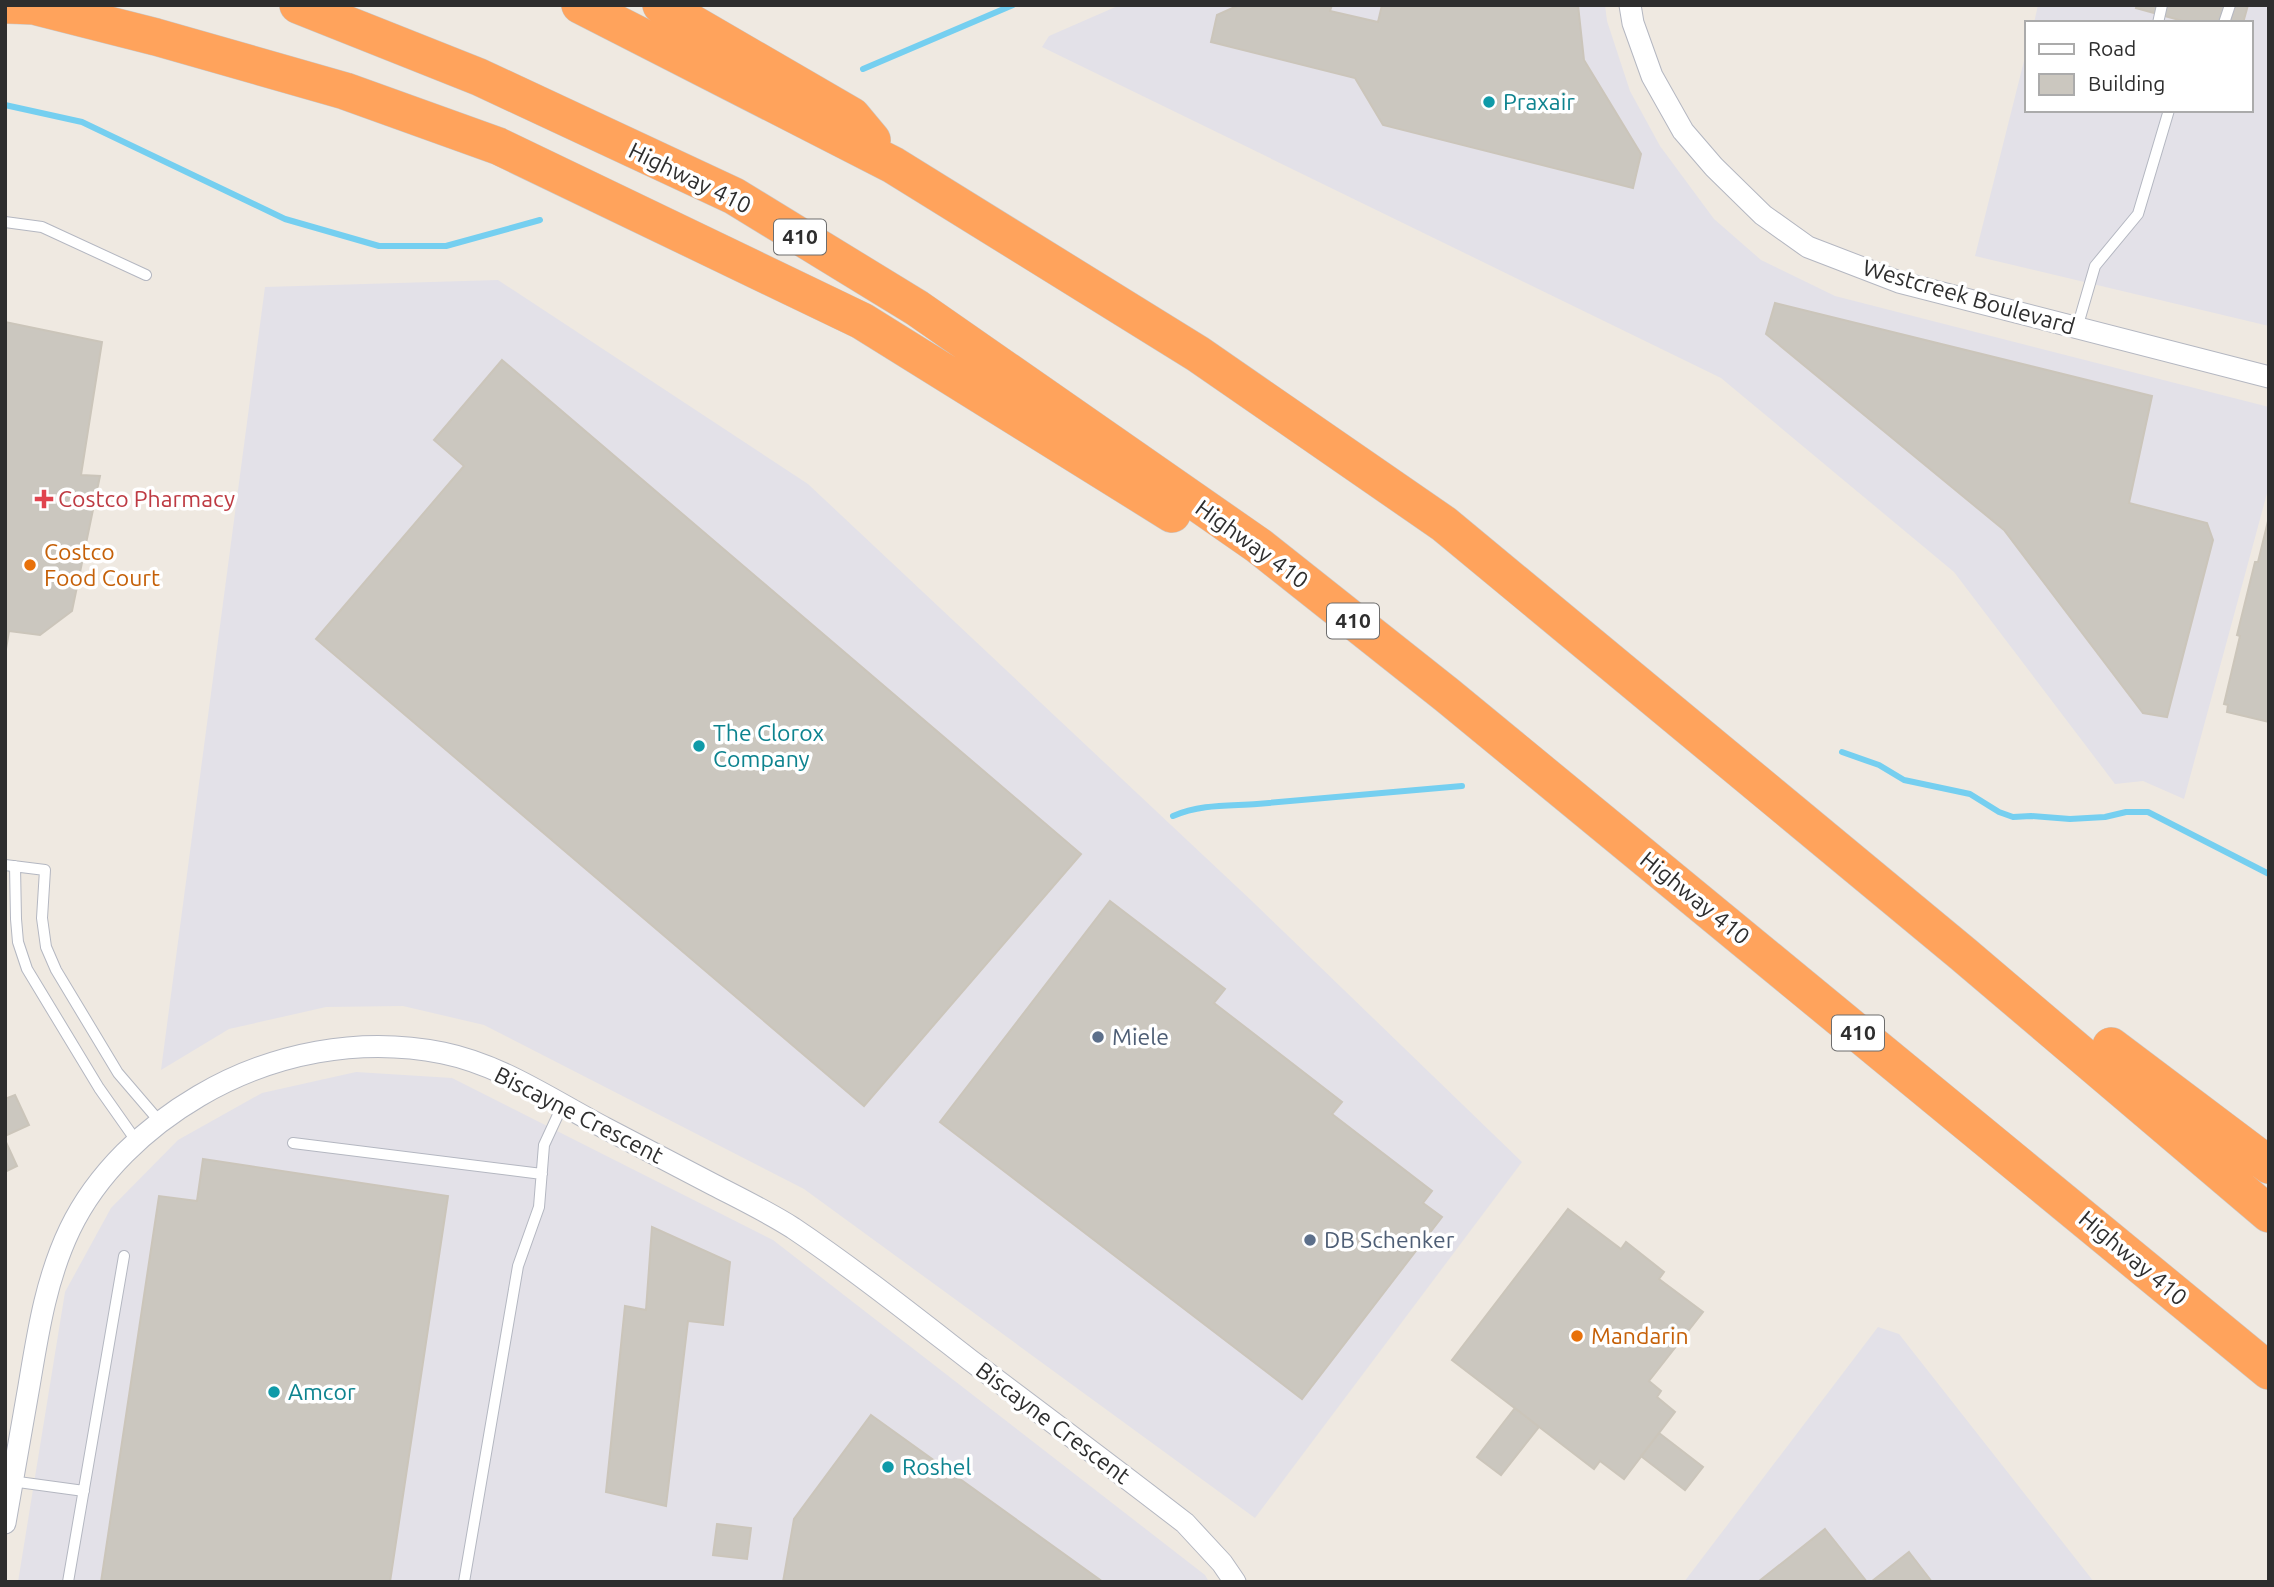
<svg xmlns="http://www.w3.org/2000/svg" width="2274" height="1587" font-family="Ubuntu,sans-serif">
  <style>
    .industrial { fill: #e3e1e8 }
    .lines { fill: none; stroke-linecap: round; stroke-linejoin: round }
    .stream { stroke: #75cff0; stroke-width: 6 }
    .building { fill: #cbc7bf; stroke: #cbc5ba; stroke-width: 2 }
    .lane-casing { stroke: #b4b7c1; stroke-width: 12 }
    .street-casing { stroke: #b4b7c1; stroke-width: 23 }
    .highway-casing { stroke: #c9c9c9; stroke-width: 38 }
    .lane { stroke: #fff; stroke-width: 10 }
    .street { stroke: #fff; stroke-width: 21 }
    .highway { stroke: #ffa35c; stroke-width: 37 }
    .culture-dot { fill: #0f9aa8; stroke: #fff; stroke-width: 2.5 }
    .health-dot { fill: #e0444e; stroke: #fff; stroke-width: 2.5 }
    .food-dot { fill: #e8710a; stroke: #fff; stroke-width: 2.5 }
    .service-dot { fill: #5c6f8a; stroke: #fff; stroke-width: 2.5 }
    .labels { text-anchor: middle; stroke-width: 7; stroke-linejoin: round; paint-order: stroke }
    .shield { fill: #fff; stroke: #6d6d6d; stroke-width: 2 }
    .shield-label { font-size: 21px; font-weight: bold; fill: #2e2e2e }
    .culture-label { font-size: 23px; fill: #0d838f; stroke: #fff; text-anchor: start }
    .street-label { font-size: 23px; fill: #2e2e2e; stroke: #fff }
    .health-label { font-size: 23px; fill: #be3a42; stroke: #fff; text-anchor: start }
    .food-label { font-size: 23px; fill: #c56008; stroke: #fff; text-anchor: start }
    .service-label { font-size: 23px; fill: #4e5e75; stroke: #fff; text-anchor: start }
  </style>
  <rect width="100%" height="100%" fill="#efe9e1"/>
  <path class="industrial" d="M1120,5H1605L1607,21L1630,91L1660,146L1714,219L1761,260L1835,296L2269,407V486L2184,799L2143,781L2115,784L1954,572L1721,378L1042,47L1049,36Z
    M2038,5H2269V326L1975,256L2027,49V110H2251V23H2034Z
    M498,280L808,484L1254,903L1522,1162L1255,1518L804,1189L484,1025L403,1006L326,1007L229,1029L161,1070L265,287Z
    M356,1072L452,1078L773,1240L1205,1575L1209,1582H18L65,1292L111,1208L178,1140L262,1093Z
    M1878,1327L1899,1334L2094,1582H1684Z"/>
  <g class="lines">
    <path class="stream" d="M863,69L1013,5
      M5,105L82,122L285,219L379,246H446L540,220
      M1842,752L1879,765L1904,780L1970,794L1999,812L2013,817L2031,816L2070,819L2105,817L2126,812H2148L2269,874
      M1173,816C1201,804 1228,806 1257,804C1326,798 1394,792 1462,786"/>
  </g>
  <path class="building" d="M1239,5H1332L1330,11L1378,22L1382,5H1578L1584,60L1641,154L1633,188L1383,125L1355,78L1211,42L1217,15Z
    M2137,5H2248L2243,23H2190L2136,8Z
    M1775,303L2152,396L2129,503L2207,523L2213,540L2167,717L2143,713L2004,530L1766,334Z
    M5,322L102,342L81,475L100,476L72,611L40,635L9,631L6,649Z
    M502,360L1081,854L864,1106L316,639L464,466L434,440Z
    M2269,517V722L2227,712L2228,705L2224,704L2240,636L2237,635L2255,562H2258Z
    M1110,901L1225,989L1214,1003L1342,1102L1332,1114L1432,1191L1423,1203L1442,1217L1302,1399L940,1122Z
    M15,1095L29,1125L5,1136V1099Z
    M5,1140L17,1166L5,1172Z
    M203,1159L448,1196L390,1582H101L159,1196L197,1201Z
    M1568,1209L1621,1249L1626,1242L1664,1272L1659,1279L1703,1312L1649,1381L1661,1391L1657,1397L1675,1412L1624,1479L1600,1461L1594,1469L1452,1360Z
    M652,1227L730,1262L723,1325L688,1321L666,1506L606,1492L625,1306L646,1310Z
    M1515,1408L1539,1427L1501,1475L1477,1457Z
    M871,1415L1103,1582H783L794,1519Z
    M1659,1433L1703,1467L1685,1490L1641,1456Z
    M717,1524L751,1528L747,1559L713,1555Z
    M1825,1529L1867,1582H1758Z
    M1909,1552L1932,1582H1871Z"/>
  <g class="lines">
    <defs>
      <path id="lane" d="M2158,23L2162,5
        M2224,23L2230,5
        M5,222L42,227L146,275
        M2077,328L2095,266L2138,214L2169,110
        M5,865L45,870L42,918L46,947L56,970L118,1073L160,1122
        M15,866L16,919L18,942L27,969L99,1088L137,1142
        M293,1143L542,1174
        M11,1481L84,1491
        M68,1582L124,1256
        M464,1582L518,1266L539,1207L544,1145L563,1104"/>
      <path id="street" d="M1630,5L1633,23L1652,76L1683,131L1714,167L1763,215L1808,247L1899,282L2269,377
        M5,1523C13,1478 21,1432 29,1386C38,1332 46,1279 70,1229C97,1173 146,1127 199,1096C272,1053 360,1036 443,1053C502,1065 553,1101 605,1128C642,1147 678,1166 714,1185C741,1199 768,1212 793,1228C854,1269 912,1315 970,1360C1042,1414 1114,1468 1185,1523L1222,1563L1235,1582"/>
      <path id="highway" d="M8,5L34,6L156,37L345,91L498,146L862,321L1172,514
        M298,5L479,77L734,196L917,308L1259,546L1447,695L2269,1371
        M580,5L893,165L1198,354L1444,524L1963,954L2269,1214
        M661,5L852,116L872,140
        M2111,1046L2269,1165"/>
    </defs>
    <use href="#lane" class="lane-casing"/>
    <use href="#street" class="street-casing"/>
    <use href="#highway" class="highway-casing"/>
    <use href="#lane" class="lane"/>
    <use href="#street" class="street"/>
    <use href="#highway" class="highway"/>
  </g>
  <g class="culture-dot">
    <circle cx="1489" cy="102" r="7"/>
    <circle cx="699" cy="746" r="7"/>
    <circle cx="274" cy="1392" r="7"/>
    <circle cx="888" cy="1467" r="7"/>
  </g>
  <path class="health-dot" d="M40.5 488.5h7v7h7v7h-7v7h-7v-7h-7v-7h7z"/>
  <g class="food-dot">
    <circle cx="30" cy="565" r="7"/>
    <circle cx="1577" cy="1336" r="7"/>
  </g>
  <g class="service-dot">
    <circle cx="1098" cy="1037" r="7"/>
    <circle cx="1310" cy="1240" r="7"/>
  </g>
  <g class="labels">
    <g class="shield">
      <rect x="774" y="219.5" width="52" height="35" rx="5"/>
      <rect x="1327" y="603.5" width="52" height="35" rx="5"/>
      <rect x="1832" y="1015.5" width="52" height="35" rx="5"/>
    </g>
    <g class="shield-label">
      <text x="800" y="244">410</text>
      <text x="1353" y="628">410</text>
      <text x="1858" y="1040">410</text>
    </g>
    <g class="culture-label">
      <text x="1503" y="110">Praxair</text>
      <text x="713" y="741">The Clorox<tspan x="713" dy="26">Company</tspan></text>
      <text x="288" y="1400">Amcor</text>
      <text x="902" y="1475">Roshel</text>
    </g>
    <g class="street-label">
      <text transform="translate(690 178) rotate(26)" y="8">Highway 410</text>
      <text transform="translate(1969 297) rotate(16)" y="8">Westcreek Boulevard</text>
      <text transform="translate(1252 544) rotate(36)" y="8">Highway 410</text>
      <text transform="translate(1695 898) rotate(39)" y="8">Highway 410</text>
      <text transform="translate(579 1115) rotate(27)" y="8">Biscayne Crescent</text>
      <text transform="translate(2133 1258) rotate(40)" y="8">Highway 410</text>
      <text transform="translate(1053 1423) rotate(37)" y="8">Biscayne Crescent</text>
    </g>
    <g class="health-label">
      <text x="58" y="507">Costco Pharmacy</text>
    </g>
    <g class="food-label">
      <text x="44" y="560">Costco<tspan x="44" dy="26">Food Court</tspan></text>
      <text x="1591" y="1344">Mandarin</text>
    </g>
    <g class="service-label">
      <text x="1112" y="1045">Miele</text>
      <text x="1324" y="1248">DB Schenker</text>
    </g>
  </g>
  <rect width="2274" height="1587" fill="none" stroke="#2e2e2e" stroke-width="14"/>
  <rect x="2025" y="21" width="228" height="91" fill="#ffffff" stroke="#ababab" stroke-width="2"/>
  <rect x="2039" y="44" width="35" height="10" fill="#ffffff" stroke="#ababab" stroke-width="2"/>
  <text x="2088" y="56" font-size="21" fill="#2e2e2e">Road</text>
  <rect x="2039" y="74" width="35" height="21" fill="#cbc7bf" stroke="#ababab" stroke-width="2"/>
  <text x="2088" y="91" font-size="21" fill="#2e2e2e">Building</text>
</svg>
